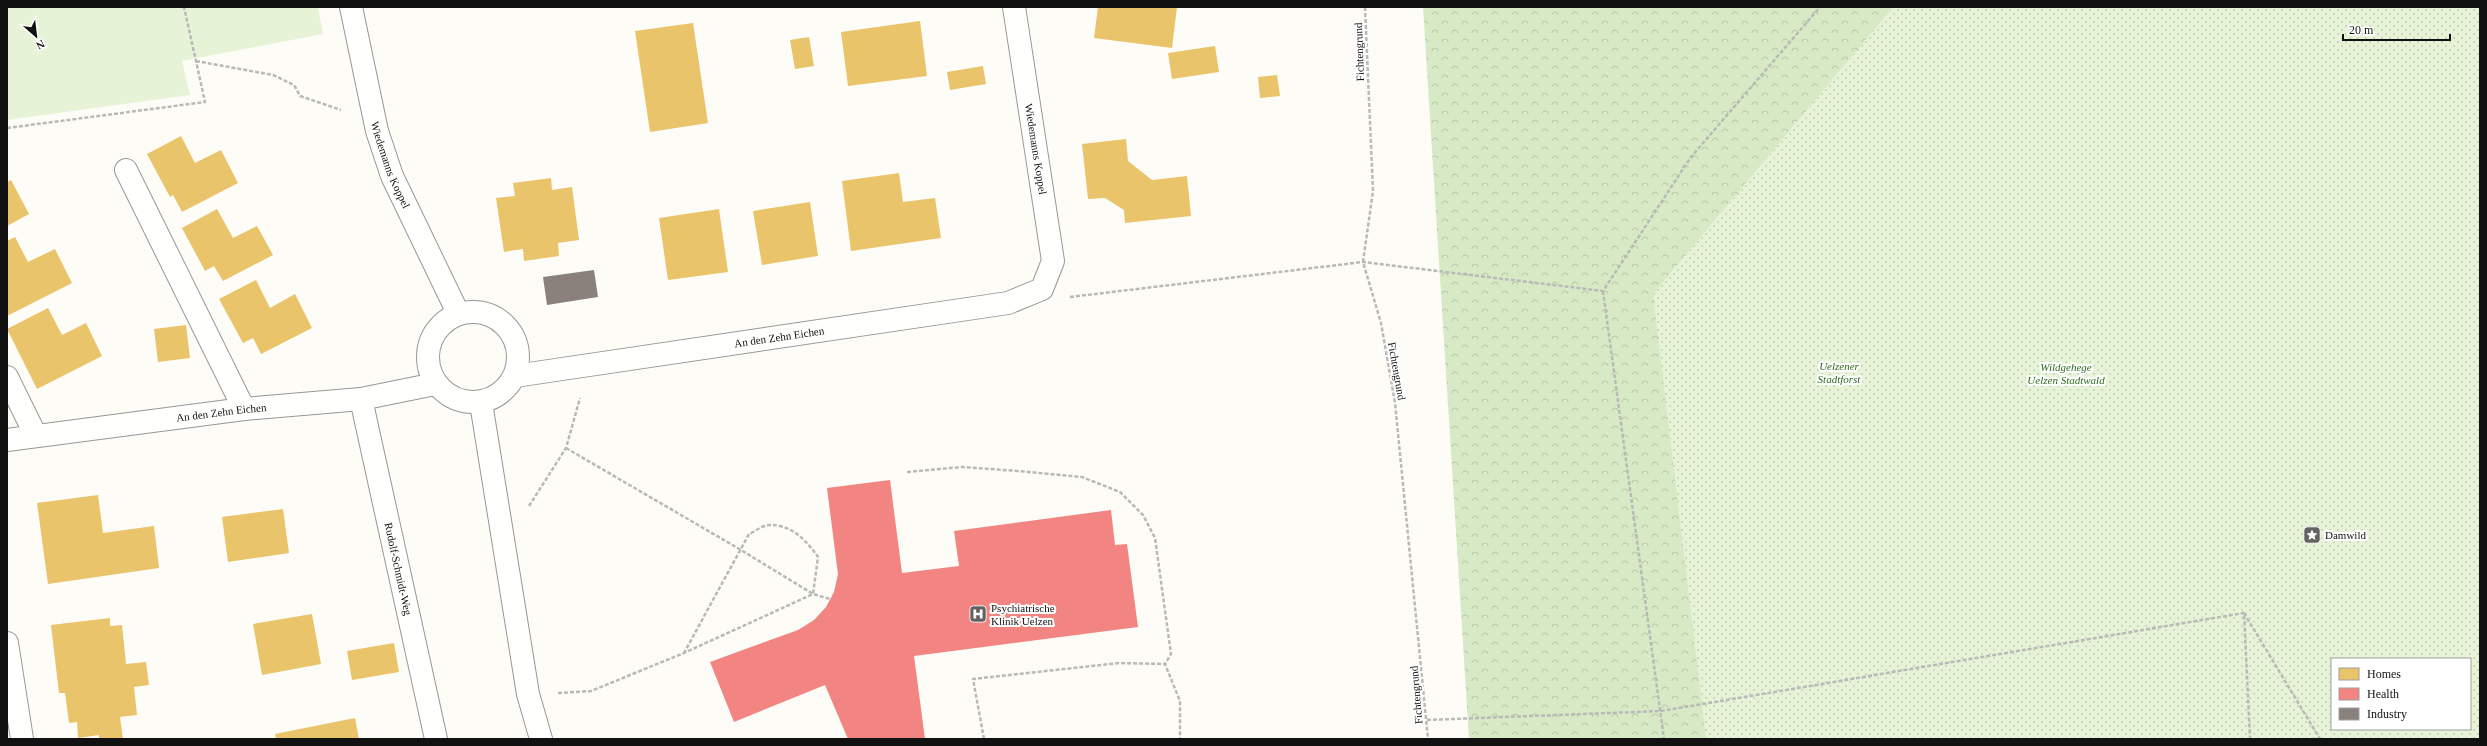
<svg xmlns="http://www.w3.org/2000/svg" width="2487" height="746" font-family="Georgia,serif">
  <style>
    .grass { fill: #e7f3d7 }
    .forest { fill: url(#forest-crowns); fill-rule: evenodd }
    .park { fill: url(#park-dots); fill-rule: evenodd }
    .homes { fill: #e9c46a }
    .health { fill: #f28482 }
    .industry { fill: #8a817c }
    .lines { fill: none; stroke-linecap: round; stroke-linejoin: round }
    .minor-casing { stroke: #979795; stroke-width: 24 }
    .path { stroke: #b9b9b8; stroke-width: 2.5; stroke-dasharray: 4 2; stroke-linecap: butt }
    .minor { stroke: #fffffe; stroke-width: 22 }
    .labels { text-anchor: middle; stroke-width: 4; stroke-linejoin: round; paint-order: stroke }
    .street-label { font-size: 11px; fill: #111; stroke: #fff }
    .park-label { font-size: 11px; font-style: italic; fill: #2f6b1f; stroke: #fff }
    .poi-label { font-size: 11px; fill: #111; stroke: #fff; text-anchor: start }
  </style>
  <defs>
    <pattern id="forest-crowns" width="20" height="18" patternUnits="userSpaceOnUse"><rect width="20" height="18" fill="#d8eac5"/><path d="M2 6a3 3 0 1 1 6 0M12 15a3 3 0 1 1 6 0" fill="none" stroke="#b8c8a8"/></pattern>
    <pattern id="park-dots" width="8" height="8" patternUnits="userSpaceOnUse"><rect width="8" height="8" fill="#e7f3d7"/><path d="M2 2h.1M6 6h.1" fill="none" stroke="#c5cfb8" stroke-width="1.8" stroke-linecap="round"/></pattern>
  </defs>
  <rect width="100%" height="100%" fill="#fdfcf7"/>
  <path class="grass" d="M7,7H318L323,34L182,61L190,95L7,120Z"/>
  <path class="forest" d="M1423,7H2215L2480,581V739H1469ZM2332,659H2470V729H2332Z"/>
  <path class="park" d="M1893,7H2480V739H1706L1653,294ZM2332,659H2470V729H2332Z"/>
  <path class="homes" d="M1098,7H1177L1172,48L1094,38Z
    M920,21L927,76L848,86L841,32Z
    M693,23L708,123L650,132L635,31Z
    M809,37L814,66L795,69L790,40Z
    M1215,46L1219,72L1172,79L1168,53Z
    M983,66L986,84L950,90L947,72Z
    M1277,75L1280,96L1260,98L1258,77Z
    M181,136L195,163L221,150L238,183L182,212L173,195L170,197L147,154Z
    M1126,139L1128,161L1152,180L1187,176L1191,216L1125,223L1124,210L1105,198L1088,199L1082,144Z
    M899,173L903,202L935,198L941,238L851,251L842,181Z
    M551,178L552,190L572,187L579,240L558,243L559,256L524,261L523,249L504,252L496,198L515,196L513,183Z
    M11,180L29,214L7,226V182Z
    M810,202L818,256L762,265L753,211Z
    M217,209L233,238L257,226L273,255L223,281L214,266L205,271L182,228Z
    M719,209L728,272L668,280L659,218Z
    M15,237L28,262L55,249L72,283L7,316V241Z
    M256,280L270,308L295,294L312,328L261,354L253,338L243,343L219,299Z
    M48,308L62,335L86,323L102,356L37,389L7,329Z
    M186,325L190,358L158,362L154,329Z
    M98,495L103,533L154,526L159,568L48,584L37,503Z
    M283,509L289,553L228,562L222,517Z
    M312,614L321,664L262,675L253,624Z
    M110,618V626L122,625L126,664L146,662L149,685L134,687L137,715L120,717L123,739H99V735L78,738L77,722L69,723L65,693H59L51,625Z
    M394,643L399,672L352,680L347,651Z
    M355,718L359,739H276L275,734Z"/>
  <path class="health" d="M890,480L902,573L959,566L954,531L1111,510L1115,545L1127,544L1138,627L914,656L925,739H848L825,685L734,722L710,662L798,630L814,620L826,607L834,592L838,574L827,488Z"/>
  <path class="industry" d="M594,270L598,297L547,305L543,277Z"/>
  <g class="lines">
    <defs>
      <g id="minor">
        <path id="s1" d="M351,7L377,131L392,176L458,313"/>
        <path d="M126,170L244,409"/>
        <circle cx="473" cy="357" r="45"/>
        <path id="s2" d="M515,376L1008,303L1042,289L1053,261L1014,7"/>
        <path d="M7,377L36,436"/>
        <path id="s3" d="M361,399L436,739"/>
        <path d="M481,403L528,694L541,739"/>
        <path id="s4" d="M7,440L244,409L361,399L435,384"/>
        <path d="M7,643L22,739"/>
      </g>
    </defs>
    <use href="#minor" class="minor-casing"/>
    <path class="path" d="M1365,7L1373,191L1363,262L1381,323L1395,403L1428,739
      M196,61L273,75L294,85L300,96L341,110
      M7,128L205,102L184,7
      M1603,291L1664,739
      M1070,297L1363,262L1603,291L1691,157L1820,7
      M566,448L741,550L813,594L830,599
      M907,472L962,467L1018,471L1082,477L1120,492L1143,515L1155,538L1171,654L1165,664L1180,701V739
      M529,506L566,448L580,398
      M2244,613L2320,739
      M558,693L591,691L684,653L813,594L818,557C806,540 791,524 769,525C763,525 754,532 749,534L684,653
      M1427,720L1661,711L2244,613L2250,739
      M984,739L973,679L1119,663L1165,664"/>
    <use href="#minor" class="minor"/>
  </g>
  <defs>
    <symbol id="sight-square" viewBox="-11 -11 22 22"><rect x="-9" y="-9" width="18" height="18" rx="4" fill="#646362" stroke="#fff"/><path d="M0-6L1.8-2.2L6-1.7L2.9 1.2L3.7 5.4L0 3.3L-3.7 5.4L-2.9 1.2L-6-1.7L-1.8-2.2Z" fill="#fff"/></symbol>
    <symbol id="hospital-square" viewBox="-11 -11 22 22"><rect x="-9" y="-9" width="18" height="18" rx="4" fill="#646362" stroke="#fff"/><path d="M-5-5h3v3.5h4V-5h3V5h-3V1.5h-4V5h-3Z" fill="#fff"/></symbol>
  </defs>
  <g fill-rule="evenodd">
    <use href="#sight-square" x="2302" y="525" width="20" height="20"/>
    <use href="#hospital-square" x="968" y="604" width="20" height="20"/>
  </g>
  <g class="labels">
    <g class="street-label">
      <text transform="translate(1359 52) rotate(-92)" y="4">Fichtengrund</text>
      <text transform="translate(1036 149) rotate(81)" y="4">Wiedemanns Koppel</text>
      <text dy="4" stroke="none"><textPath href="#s1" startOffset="163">Wiedemanns Koppel</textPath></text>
      <text dy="4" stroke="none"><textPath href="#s2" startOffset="267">An den Zehn Eichen</textPath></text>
      <text transform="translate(1397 371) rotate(80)" y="4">Fichtengrund</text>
      <text dy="4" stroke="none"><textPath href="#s4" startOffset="216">An den Zehn Eichen</textPath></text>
      <text dy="4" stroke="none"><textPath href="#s3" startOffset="174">Rudolf-Schmidt-Weg</textPath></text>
      <text transform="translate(1416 695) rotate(-95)" y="4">Fichtengrund</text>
    </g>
    <g class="park-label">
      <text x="1839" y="370">Uelzener<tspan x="1839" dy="13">Stadtforst</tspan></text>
      <text x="2066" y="371">Wildgehege<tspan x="2066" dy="13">Uelzen Stadtwald</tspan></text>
    </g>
    <g class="poi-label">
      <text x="2325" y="539">Damwild</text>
      <text x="991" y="612">Psychiatrische<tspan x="991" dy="13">Klinik Uelzen</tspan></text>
    </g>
  </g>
  <rect width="2487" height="746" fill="none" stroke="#111111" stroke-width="16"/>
  <rect x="2331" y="658" width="140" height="72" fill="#ffffff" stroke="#a0a0a0"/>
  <rect x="2339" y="668" width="20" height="12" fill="#e9c46a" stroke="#a0a0a0"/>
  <text x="2367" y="678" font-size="12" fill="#111111">Homes</text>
  <rect x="2339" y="688" width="20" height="12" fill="#f28482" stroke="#a0a0a0"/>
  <text x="2367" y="698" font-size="12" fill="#111111">Health</text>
  <rect x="2339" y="708" width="20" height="12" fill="#8a817c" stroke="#a0a0a0"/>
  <text x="2367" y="718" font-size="12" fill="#111111">Industry</text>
  <g transform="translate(36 36) rotate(152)" stroke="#ffffff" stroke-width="3" paint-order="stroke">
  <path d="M0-3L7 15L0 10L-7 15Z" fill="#111111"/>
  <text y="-6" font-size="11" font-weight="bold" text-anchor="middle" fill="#111111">N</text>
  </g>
  <path d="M2343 34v6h107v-6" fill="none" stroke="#111111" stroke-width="2"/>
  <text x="2349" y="34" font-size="12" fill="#111111" stroke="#ffffff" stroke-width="3" paint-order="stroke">20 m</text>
</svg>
